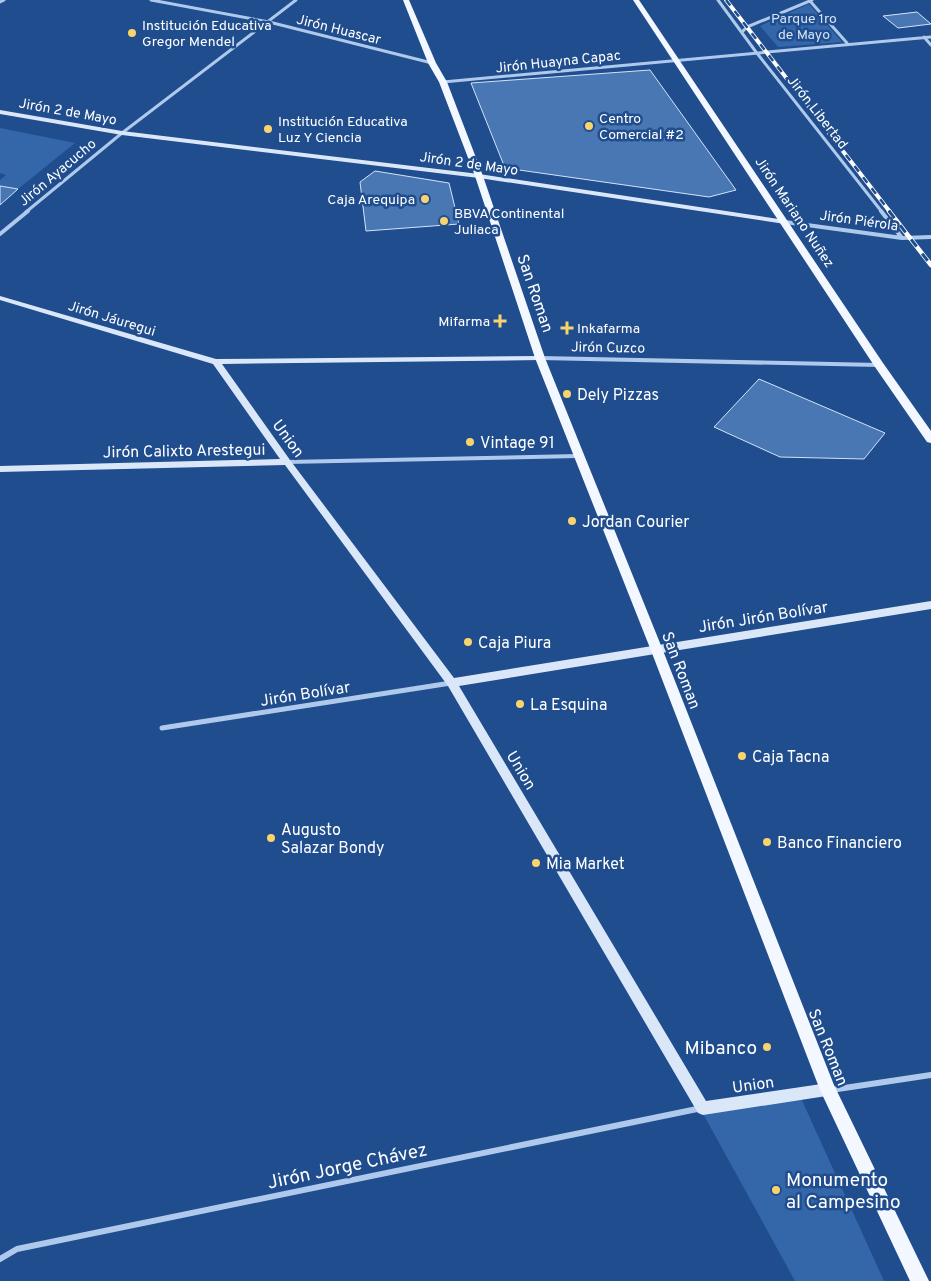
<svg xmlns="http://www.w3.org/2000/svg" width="931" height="1281" font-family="Overpass,sans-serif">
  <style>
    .green { fill: #3467aa }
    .building { fill: #4977b4; stroke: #d3e3f9 }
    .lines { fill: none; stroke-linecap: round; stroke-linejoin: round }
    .street-far3 { stroke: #aec9ec; stroke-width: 3 }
    .street-far2 { stroke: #aec9ec; stroke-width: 4 }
    .street-far1 { stroke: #aec9ec; stroke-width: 5 }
    .street { stroke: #aec9ec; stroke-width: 6 }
    .secondary { fill: #dae7f9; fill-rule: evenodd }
    .primary { fill: #f3f7ff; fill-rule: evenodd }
    .rail-far1-casing { stroke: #fff; stroke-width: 4 }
    .rail-casing { stroke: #fff; stroke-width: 4.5 }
    .rail-far1 { stroke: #204d8d; stroke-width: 2.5; stroke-dasharray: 7; stroke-linecap: butt }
    .rail { stroke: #204d8d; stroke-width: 3; stroke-dasharray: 9; stroke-linecap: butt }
    .poi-dot { fill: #f9d46e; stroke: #204d8d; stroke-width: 2 }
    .labels { text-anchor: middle; stroke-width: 5; stroke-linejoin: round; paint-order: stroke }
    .far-park-label { font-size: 14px; fill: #d3e3f9; stroke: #204d8d }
    .far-poi-label { font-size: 14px; fill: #fff; stroke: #204d8d; text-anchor: start }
    .far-street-label { font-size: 14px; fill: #fff; stroke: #204d8d }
    .street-label { font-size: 16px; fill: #fff; stroke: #204d8d }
    .poi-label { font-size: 16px; fill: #fff; stroke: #204d8d; text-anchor: start }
    .near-poi-label { font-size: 19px; fill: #fff; stroke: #204d8d; text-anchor: end }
    .near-street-label { font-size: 19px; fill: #fff; stroke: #204d8d }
  </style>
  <rect width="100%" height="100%" fill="#204d8d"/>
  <path class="green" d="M809,4L842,42L778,47L760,26Z
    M0,128L75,143L18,189L0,186V180L6,175L0,173Z
    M800,1096L884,1281H795L701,1110Z"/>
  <path class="building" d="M917,12L931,24L898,28L883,16Z
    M650,70L736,190L709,197L505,168L471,83Z
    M375,171L449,183L459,224L366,231L360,182Z
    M0,186L18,189L0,205Z
    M759,379L885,433L864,459L780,457L714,427Z"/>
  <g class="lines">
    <path class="street-far3" d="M151,0L269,22L432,63
      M718,0L756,52L882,212
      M810,1L847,43
      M0,2L4,0
      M742,32L747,27L812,0
      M924,37L931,45
      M443,82L931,37
      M26,212L122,133L296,0"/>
    <path class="street-far2" d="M881,211L902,238
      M785,222L902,238L931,237
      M0,234L28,211
      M540,358L879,365
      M287,462L578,456"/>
    <path class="street-far1" d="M162,728L451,683"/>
    <path class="street" d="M831,1090L931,1075
      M0,1259L17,1249L702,1108"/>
    <path class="secondary" d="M0,110L122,131L479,174L785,220L788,222L785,224L479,178L122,135L0,114Z
      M0,296L216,359L543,356L544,358L540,360L222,364L290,460L454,678L931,601V609L459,686L706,1101L828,1083L833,1085L835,1090L833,1095L703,1115L698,1113L448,686L285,465L0,472V466L280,459L213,364L0,300Z"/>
    <path class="primary" d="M403,0H409L436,63L447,82L483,176L545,358L662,648L834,1085L929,1281H910L820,1090L650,648L535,358L475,176L439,82L428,63Z
      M633,0H639L883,363L931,431V443L927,442L875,367Z"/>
    <defs>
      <path id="rail-far1" d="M726,0L890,212"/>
      <path id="rail" d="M889,211L931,265"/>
    </defs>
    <use href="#rail-far1" class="rail-far1-casing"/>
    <use href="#rail" class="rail-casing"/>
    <use href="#rail-far1" class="rail-far1"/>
    <use href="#rail" class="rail"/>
  </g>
  <g class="poi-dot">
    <circle cx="132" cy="33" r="5"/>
    <circle cx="589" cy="126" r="5"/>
    <circle cx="268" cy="129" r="5"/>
    <circle cx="425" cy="199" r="5"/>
    <circle cx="444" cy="221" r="5"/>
    <path d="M497.5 313.5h5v5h5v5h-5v5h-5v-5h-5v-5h5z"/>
    <path d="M564.5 320.5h5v5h5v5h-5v5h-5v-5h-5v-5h5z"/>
    <circle cx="567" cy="394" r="5"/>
    <circle cx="470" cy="442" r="5"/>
    <circle cx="572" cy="521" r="5"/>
    <circle cx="468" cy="642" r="5"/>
    <circle cx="520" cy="704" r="5"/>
    <circle cx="742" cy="756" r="5"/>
    <circle cx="271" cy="838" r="5"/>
    <circle cx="767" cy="842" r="5"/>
    <circle cx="536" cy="863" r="5"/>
    <circle cx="767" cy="1047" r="5"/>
    <circle cx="776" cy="1190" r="5"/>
  </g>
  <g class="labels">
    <g class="far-park-label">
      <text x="804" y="23">Parque 1ro<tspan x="804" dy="16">de Mayo</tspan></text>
    </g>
    <g class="far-poi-label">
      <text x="142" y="30">Institución Educativa<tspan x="142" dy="16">Gregor Mendel</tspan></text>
      <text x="599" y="123">Centro<tspan x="599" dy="16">Comercial #2</tspan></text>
      <text x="278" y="126">Institución Educativa<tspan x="278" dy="16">Luz Y Ciencia</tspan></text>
      <text x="415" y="204" text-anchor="end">Caja Arequipa</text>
      <text x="454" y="218">BBVA Continental<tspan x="454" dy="16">Juliaca</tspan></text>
      <text x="490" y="326" text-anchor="end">Mifarma</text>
      <text x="577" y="333">Inkafarma</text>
    </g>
    <g class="far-street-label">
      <text transform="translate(339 29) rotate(14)" y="5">Jirón Huascar</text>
      <text transform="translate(558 61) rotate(-6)" y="5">Jirón Huayna Capac</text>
      <text transform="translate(68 111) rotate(10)" y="5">Jirón 2 de Mayo</text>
      <text transform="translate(818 112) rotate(52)" y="5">Jirón Libertad</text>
      <text transform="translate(469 163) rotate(8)" y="5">Jirón 2 de Mayo</text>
      <text transform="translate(57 172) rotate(-40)" y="5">Jirón Ayacucho</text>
      <text transform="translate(795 212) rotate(56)" y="5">Jirón Mariano Nuñez</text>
      <text transform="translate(859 220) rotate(8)" y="5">Jirón Piérola</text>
      <text transform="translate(112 318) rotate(17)" y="5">Jirón Jáuregui</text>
      <text transform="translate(608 347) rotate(1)" y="5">Jirón Cuzco</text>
    </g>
    <g class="street-label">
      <text transform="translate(536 293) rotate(71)" y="6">San Roman</text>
      <text transform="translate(289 438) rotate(54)" y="6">Union</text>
      <text transform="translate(184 450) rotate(-1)" y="6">Jirón Calixto Arestegui</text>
      <text transform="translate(763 616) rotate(-9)" y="6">Jirón Jirón Bolívar</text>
      <text transform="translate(682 670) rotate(69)" y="6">San Roman</text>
      <text transform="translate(305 693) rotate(-9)" y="6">Jirón Bolívar</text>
      <text transform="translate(522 770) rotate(59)" y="6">Union</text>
      <text transform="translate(829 1047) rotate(68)" y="6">San Roman</text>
      <text transform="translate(753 1084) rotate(-8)" y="6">Union</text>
    </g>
    <g class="poi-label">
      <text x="577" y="400">Dely Pizzas</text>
      <text x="480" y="448">Vintage 91</text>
      <text x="582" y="527">Jordan Courier</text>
      <text x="478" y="648">Caja Piura</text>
      <text x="530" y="710">La Esquina</text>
      <text x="752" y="762">Caja Tacna</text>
      <text x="281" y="835">Augusto<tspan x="281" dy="18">Salazar Bondy</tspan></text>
      <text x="777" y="848">Banco Financiero</text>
      <text x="546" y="869">Mia Market</text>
    </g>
    <g class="near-poi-label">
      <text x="757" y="1054">Mibanco</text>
      <text x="786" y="1186" text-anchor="start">Monumento<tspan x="786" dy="22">al Campesino</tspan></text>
    </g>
    <g class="near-street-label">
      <text transform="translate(347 1165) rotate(-12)" y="7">Jirón Jorge Chávez</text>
    </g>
  </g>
</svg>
